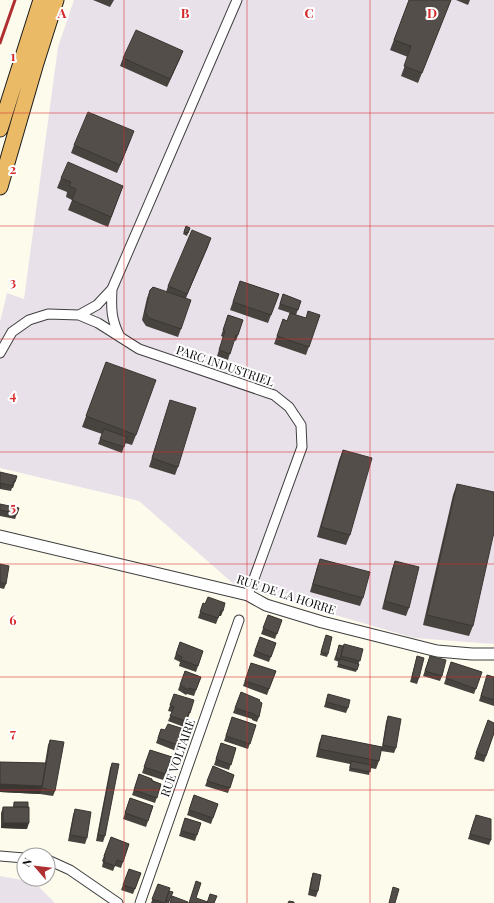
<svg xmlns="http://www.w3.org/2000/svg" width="494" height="903" font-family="'Playfair Display',serif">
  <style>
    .industrial { fill: #e9e1ea }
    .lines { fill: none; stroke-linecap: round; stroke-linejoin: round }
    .minor-casing { stroke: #3f3f3f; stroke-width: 11 }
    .tertiary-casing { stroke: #3f3f3f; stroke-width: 13 }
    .trunk-casing { stroke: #1d1d1d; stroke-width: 17 }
    .minor { stroke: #fff; stroke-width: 9 }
    .tertiary { stroke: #fff; stroke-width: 11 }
    .trunk { stroke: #eaba66; stroke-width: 15 }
    .rail { stroke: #af3032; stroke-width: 3 }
    .wall { fill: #47433f }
    .shaded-wall { fill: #3a3733 }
    .building { fill: #534e49; stroke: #3a3733 }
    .grid { fill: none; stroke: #d62828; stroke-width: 1; stroke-opacity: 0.55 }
    .labels { text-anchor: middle; stroke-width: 4; stroke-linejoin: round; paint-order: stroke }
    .street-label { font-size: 12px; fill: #0c0c0c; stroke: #fff }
    .grid-label { font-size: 13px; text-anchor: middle; font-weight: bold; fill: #d62828; stroke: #fff; stroke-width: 4; stroke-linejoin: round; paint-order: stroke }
  </style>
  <rect width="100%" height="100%" fill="#fdfbec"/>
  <path class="industrial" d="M74,0H494V644L414,638L236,586L139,501L0,468V322L7,293L24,299L58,47Z
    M0,876L34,882L55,903H0Z"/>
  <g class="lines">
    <defs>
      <path id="minor" d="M79,315L97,305L112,289
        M120,337C111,319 111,309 112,289L237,0
        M0,353L12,332L29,320L48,314L79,315L98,323L139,349L274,395L289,407L301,425L302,447L248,595
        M0,856L24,858
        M48,860L70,870L118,903
        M140,903L239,620"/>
      <path id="tertiary" d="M0,536L248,595L266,605L322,622L437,651L472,654H494"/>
      <path id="trunk" d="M0,129L41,0
        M0,187L36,63L56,0"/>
    </defs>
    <use href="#minor" class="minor-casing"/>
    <use href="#tertiary" class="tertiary-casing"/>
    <use href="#trunk" class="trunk-casing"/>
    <use href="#minor" class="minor"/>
    <use href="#tertiary" class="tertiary"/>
    <use href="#trunk" class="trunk"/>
    <path class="rail" d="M0,43L15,0"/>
  </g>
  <path class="wall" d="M93,0H114L110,7Z
    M409,0H451L418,83L401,76L408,57L390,50Z
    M456,0H470L468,5Z
    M183,51L167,87L120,66L123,58Z
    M131,139L117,173L71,153L74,145Z
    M61,178L123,186L108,227L68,210L72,200L66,197L67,192L57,188Z
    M186,226L190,228L187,236L183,234Z
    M211,238L186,298L181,329L178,337L146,326L142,320L147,298L150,290L166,292L168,286Z
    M240,281L279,294L268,323L230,310Z
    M283,294L301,301L296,315L305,318L320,315L306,355L274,344L283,319L287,321L290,313L278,309Z
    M228,315L243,320L236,341L234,340L228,360L217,356L223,337L221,336Z
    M106,362L136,435L132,445L125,443L122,453L98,444L102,434L82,427Z
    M170,400L178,467L175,475L149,467Z
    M343,450L350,535L346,545L317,537L339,460Z
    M0,472L15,482L13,488H12L11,491L0,489Z
    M457,484L473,626L469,636L423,625L453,495Z
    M0,504L17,514L15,519L0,516Z
    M320,559L363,598L360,606L310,592L317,567Z
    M395,561L409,608L406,616L382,609L392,569Z
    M0,564L6,584L4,589L0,588Z
    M203,603L205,604L221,616H219L216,624L198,618Z
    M268,615L282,620L275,639L261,634Z
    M260,637L276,643L269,662L253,656Z
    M325,638L328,654L327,657L320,655Z
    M180,642L203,651L196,672L179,666L180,662L174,659Z
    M339,645L343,646L363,649L356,672L337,667L339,662L334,660Z
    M417,656L419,678L417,684L410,682Z
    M430,656L442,676L440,681L423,676Z
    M451,662L482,672L474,694L444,684Z
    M251,663L276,671L267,695L243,686Z
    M185,671L201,677L194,696L187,694L186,695L178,690Z
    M487,675L494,677V706L479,701Z
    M241,692L259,717L257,722L252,720V719L233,713Z
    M174,694L190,713L188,718H187L184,727L168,721L172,712L168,711Z
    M328,694L348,708L346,713L324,707Z
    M388,716L396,748L394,753L381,751L379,761L376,769L370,768L369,775L349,771L350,764L316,757L319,743L322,735L382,747L386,722Z
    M232,717L256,725L248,749L224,741Z
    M488,720L494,733L484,762L474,759Z
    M161,729L165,730L184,729L176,751L156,743Z
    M50,740L55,791L53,796L40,794L0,792V762L45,763L48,745Z
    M221,743L236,748L229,770L214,765Z
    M150,750L172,757L163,780L142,773Z
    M112,763L105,836L103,842L96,841L110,768Z
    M213,766L234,775L228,793L205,786Z
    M139,774L161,784L155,803L132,795Z
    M194,795L218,804L211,824L187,815Z
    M130,798L153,806L146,827L123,819Z
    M14,802L27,829L1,828V813L3,807H13Z
    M75,809L87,838L85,844L68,841L73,815Z
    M185,818L201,823L195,841L179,836Z
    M474,820L491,840L489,845L468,839Z
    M111,837L129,844L121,868L115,866L113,871L102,867L103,862L102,861Z
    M129,869L141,873L133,894L121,890Z
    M313,873L318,891L316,897L308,895L311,879Z
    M158,884L169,891L173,892L169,903H151Z"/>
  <path class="shaded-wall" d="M183,51L180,59L167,87L170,79Z
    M134,131L131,139L117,173L120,165Z
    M211,238L208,247L184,302L187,294Z
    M221,610L223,611L221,616H219Z
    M0,784L42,786L40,794L0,792Z
    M3,823H29L27,829L1,828Z"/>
  <path class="building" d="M409,0H451L422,73L404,66L411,46L394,40Z
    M136,30L183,51L170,79L123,58Z
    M88,112L134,131L120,165L74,145Z
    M68,162L123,186L111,217L72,200L76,189L69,186L71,182L61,178Z
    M186,226L190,228L188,233L184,232Z
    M192,230L211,238L187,294L168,286Z
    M240,281L279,294L271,315L233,302Z
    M153,287L191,300L181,329L149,318L145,312L150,290Z
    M283,294L301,301L298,310L280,304Z
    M308,311L320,315L309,347L277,336L283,319L287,321L290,313L306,318Z
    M228,315L243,320L238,335H236L230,354L219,350L225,331L223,330Z
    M106,362L156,380L136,435L86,416Z
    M170,400L196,408L178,467L152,458Z
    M104,429L127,437L124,447L100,439Z
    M343,450L372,458L350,535L321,527Z
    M0,472L17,476L15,482H13V486L1,483L0,488Z
    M457,484L494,492V532L473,626L427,615Z
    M0,504L19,508L17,514L0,510Z
    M320,559L370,572L363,598L313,584Z
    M395,561L419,567L409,608L385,601Z
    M0,564L9,566L6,584L0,582Z
    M208,597L225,603L223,611L221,610L218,618L200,612L203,603L205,604Z
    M268,615L282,620L277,634L263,628Z
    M326,635L332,637L328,654L321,652Z
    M260,637L276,643L271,657L255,651Z
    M180,642L203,651L198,666L181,660L182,657L176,654Z
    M344,644L363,649L360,661L341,656Z
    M339,645L343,646L340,659L336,658Z
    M417,656L424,658L419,678L412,677Z
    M430,656L446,660L442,676L425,671Z
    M340,659L359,664L357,670L338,664Z
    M451,662L482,672L476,689L446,678Z
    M251,663L276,671L269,689L245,681Z
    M185,671L201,677L196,690L189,688L188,690L180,685Z
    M487,675L494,677V700L481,696Z
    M241,692L260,700L259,701L262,703L259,717L254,715V714L235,708Z
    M174,694L194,700L190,713L189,712L186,721L170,716L174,707L170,705Z
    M328,694L350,700L348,708L326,702Z
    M388,716L401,719L396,748L383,745Z
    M232,717L256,725L250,744L226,736Z
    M488,720L494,723V733L486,756L476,753Z
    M168,724L184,729L178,745L158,738L161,729L165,730Z
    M322,735L382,747L379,761L319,749Z
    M50,740L64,742L55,791L42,788Z
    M221,743L236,748L231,765L216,759Z
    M150,750L172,757L165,774L144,767Z
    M351,761L371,765L370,772L350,768Z
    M0,762L46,763L42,786L0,784Z
    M112,763L119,764L105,836L98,835Z
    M213,766L234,775L230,788L207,781Z
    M139,774L152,779V781L161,784L157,798L134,790Z
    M194,795L218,804L213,818L189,810Z
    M130,798L153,806L148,821L125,813Z
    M14,802H28V807H14Z
    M3,807H29V823H3Z
    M75,809L91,812L87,838L70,835Z
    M476,815L491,819V840L470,834Z
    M185,818L201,823L197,835L181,831Z
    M111,837L129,844L123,862L117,860L115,866L104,862L105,856H104Z
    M129,869L141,873L135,889L123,885Z
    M313,873L321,875L318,891L310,890Z
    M196,881L201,883L196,898L208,902L207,903H189Z
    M158,884L170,888L165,903L152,899Z
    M393,887L399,889L395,903H389Z
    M169,891L173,892L169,901L166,900Z
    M210,894L217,896L214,903H207Z
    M172,896L188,902V903H170Z
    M289,901L294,902V903H288Z"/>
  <path class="grid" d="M124,0V903M247,0V903M370,0V903M0,113H494M0,226H494M0,339H494M0,452H494M0,564H494M0,677H494M0,790H494"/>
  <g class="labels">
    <g class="street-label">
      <text transform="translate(225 366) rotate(19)" y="4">PARC INDUSTRIEL</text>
      <text transform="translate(286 595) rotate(18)" y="4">RUE DE LA HORRE</text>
      <text transform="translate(178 758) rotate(-71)" y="4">RUE VOLTAIRE</text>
    </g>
  </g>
  <g class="grid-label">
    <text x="62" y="18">A</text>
    <text x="185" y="18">B</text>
    <text x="309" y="18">C</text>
    <text x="432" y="18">D</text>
    <text x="13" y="61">1</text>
    <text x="13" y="174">2</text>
    <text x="13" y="287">3</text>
    <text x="13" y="400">4</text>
    <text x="13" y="512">5</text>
    <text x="13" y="625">6</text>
    <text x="13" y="738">7</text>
  </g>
  <g transform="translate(36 867) rotate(298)"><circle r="19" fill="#ffffff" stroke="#9e9e9e"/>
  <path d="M0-3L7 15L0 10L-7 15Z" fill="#af3032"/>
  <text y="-6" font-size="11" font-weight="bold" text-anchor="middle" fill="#0c0c0c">N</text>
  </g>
</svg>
